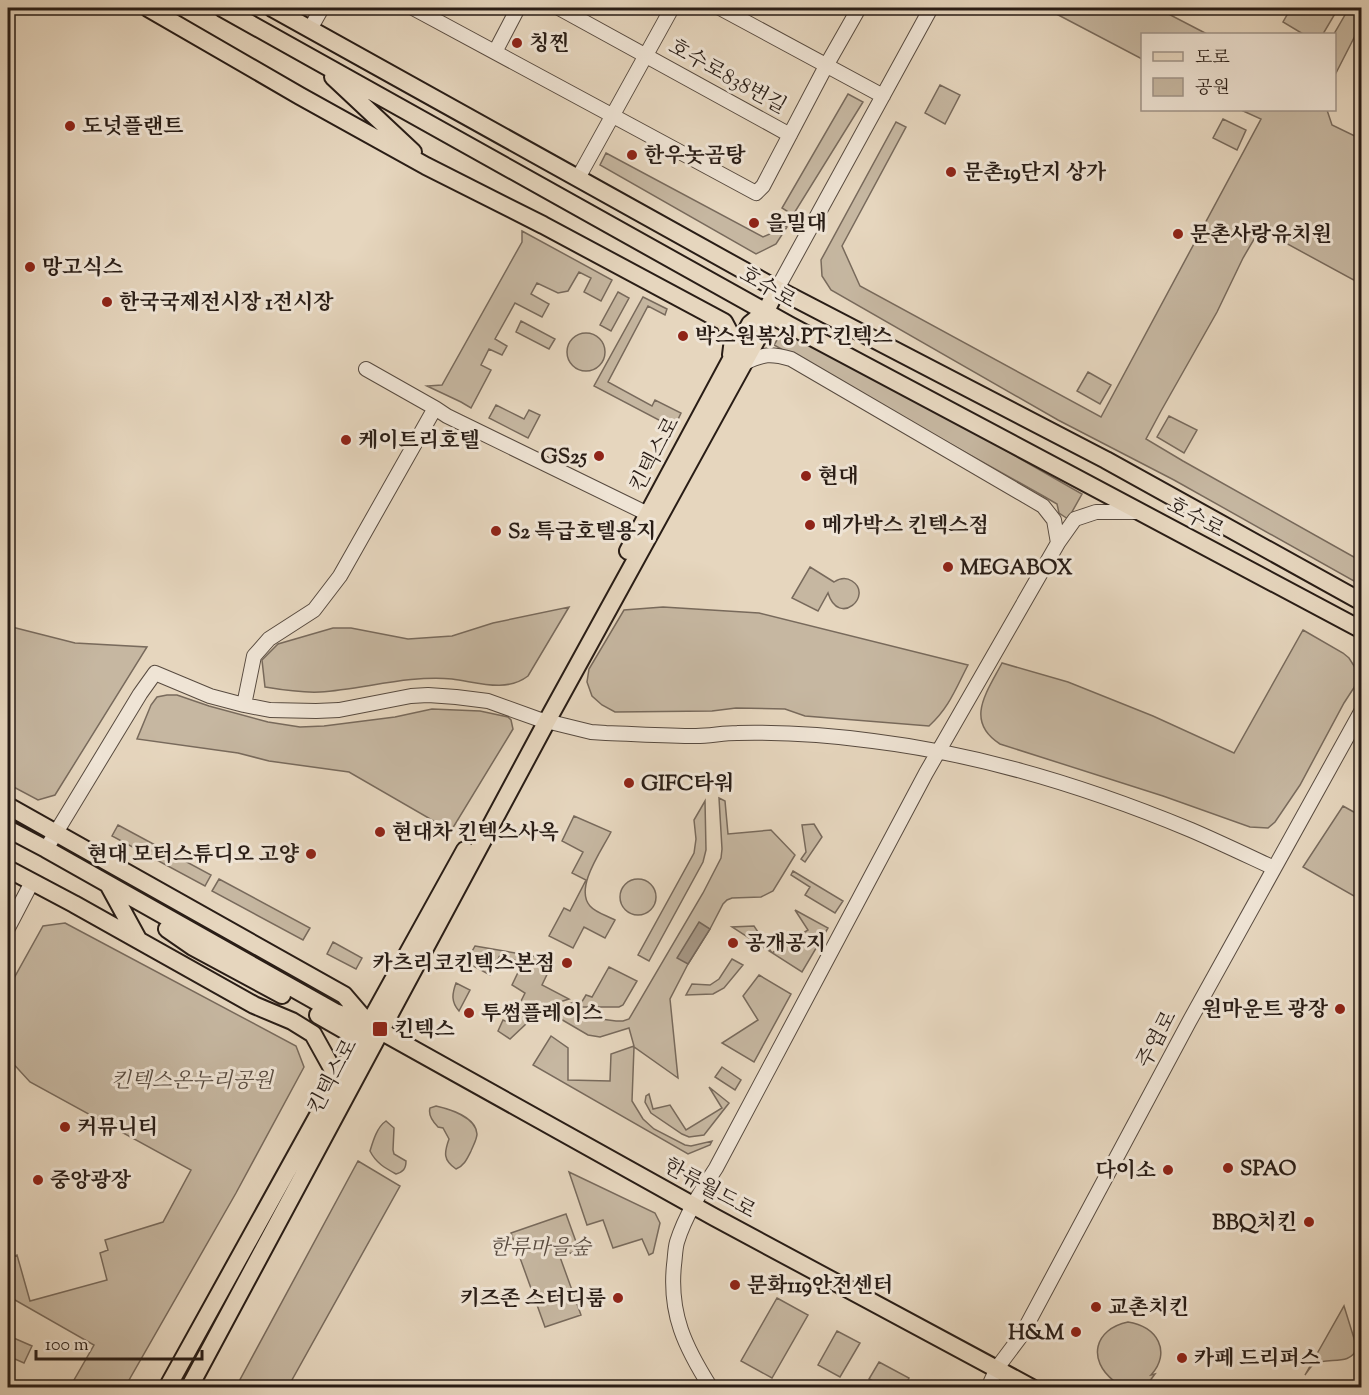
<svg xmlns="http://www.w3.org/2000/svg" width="1369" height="1395" font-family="'Sorts Mill Goudy','Noto Serif KR',serif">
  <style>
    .green { fill: #c6b7a1; stroke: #786a5c; stroke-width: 1.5 }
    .water { fill: #a69785; stroke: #746659; stroke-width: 1.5 }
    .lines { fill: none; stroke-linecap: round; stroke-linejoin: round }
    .minor-casing { stroke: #584b40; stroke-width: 16 }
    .major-casing { stroke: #291d16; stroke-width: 20 }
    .minor { stroke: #efe4d5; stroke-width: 14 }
    .major { stroke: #e6d6be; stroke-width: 16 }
    .poi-dot { fill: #8f2418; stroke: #efe4d5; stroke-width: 2 }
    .labels { text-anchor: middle; stroke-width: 6; stroke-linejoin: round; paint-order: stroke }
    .poi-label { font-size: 21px; font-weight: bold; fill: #291d16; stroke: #efe4d5; text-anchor: start }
    .street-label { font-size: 21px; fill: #291d16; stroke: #efe4d5 }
    .park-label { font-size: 21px; font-style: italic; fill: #584b40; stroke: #efe4d5 }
  </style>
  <rect width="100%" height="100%" fill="#e6d6be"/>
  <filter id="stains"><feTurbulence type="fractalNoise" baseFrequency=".00333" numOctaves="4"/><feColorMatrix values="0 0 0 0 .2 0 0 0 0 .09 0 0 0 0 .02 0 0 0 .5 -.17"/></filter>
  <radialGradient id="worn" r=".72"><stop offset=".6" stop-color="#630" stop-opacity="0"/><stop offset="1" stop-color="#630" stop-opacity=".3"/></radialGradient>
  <path class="green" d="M1045,8H1157L1207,34H1142V59Z
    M1291,8H1328L1336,12L1323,34H1303L1283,22Z
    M1349,8H1361V24L1335,75L1334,34Z
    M940,85L960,95L945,124L925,113Z
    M848,94L863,102L793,215L782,208Z
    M1241,110H1327L1332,125L1361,139V284L1260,229L1243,258L1217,312L1161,411L1146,439L1183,461L1361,561V585L1174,480L1058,420L831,290L822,276L821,260L896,122L906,127L842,246L860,286L1101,417L1261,119Z
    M1223,119L1246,130L1237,150L1213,138Z
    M606,153L763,237L770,234L778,221L787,227L776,244L756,254L600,165Z
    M522,231L612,280L601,301L584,292L591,278L579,272L568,291L558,293L537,283L531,294L549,304L542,317L515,303L495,339L507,346L502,355L489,349L481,365L491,370L471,408L461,402L427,386L442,385L522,242Z
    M618,292L629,298L611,331L600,325Z
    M643,297L667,309L665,315L648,306L608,382L652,406L655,400L681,413L674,428L594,386Z
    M521,321L555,339L549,349L516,332Z
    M786,325L1082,494L1068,519L1059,513L1057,504L1045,497L774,345Z
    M567 352a19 19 0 1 1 38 0a19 19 0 1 1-38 0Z
    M1088,372L1111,385L1100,404L1077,391Z
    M496,405L524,419L529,410L540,415L528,438L489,418Z
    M1169,416L1197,430L1184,453L1157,437Z
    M810,567L834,582C840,578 846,577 852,581C874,595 839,628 828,593L818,611L792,598Z
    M569,607L528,676C506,693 477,682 452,679C408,675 364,689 320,692C302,693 283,690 265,687L262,660L278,644L333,628H351L408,639L452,636L493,623Z
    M663,607L759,613L968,665C956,688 949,708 929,726L805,716L785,709L736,708L712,711L615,712L602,705L592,696L587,682L589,669L624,610Z
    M8,626L75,643L147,647L55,795L38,800L8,784Z
    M1303,630L1343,653L1349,658L1356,669L1358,675L1357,683L1344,703L1300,785L1275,822L1268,828L1250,827L1163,796L1000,744C964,721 987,692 1002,663L1068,682L1153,716L1234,753Z
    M167,695H177L209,706L268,722L300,727L324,726L395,717L432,709L480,711L508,717L511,720L513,729L451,831L349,772L269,761L238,753L137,739L151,705L157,697Z
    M719,798L725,801L728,834L771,830L795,855L773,891L761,897L732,898L727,900L723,904L710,929L688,964L670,999L678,1078L634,1047L632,1101L643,1119L654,1129L685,1145L691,1146L712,1141L710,1145L688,1154L533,1065L551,1036L568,1048V1080L610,1081L611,1054L634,1046L629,1028L600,1037L588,1035L559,1018L563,1014L616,1021H623L629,1019L703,893L721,858L722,849Z
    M705,801L706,850L703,862L649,961L638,955L694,853L696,839L694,820Z
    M1343,806L1361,816V900L1303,867Z
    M574,816L611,832C602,850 574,888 590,906C596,913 608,916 615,920L605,938L584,927L573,948L549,936L564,908L570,911L586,880L572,873L583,852L562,841Z
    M814,824L822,837L805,862L801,859L806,852L802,825Z
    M118,825L211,875L205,886L112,836Z
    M793,871L843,901L835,913L805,895L810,887L791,875Z
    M219,879L310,928L303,940L212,891Z
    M620 897a18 18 0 1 1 36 0a18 18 0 1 1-36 0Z
    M795,910L828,928L802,972L732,927L754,926L772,953L808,930Z
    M65,923L296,1046L304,1067L236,1193L125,1387H70L94,1345L8,1296V1259L17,1255L30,1301L107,1280L100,1253L108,1250L105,1240L163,1222L191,1170L30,1082L8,1058V989L43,926Z
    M333,942L362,958L356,969L327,954Z
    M475,946L539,957L552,964L542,985L569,999L544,1007L510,1039L498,1031L503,1020L510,1023L525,993L512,985L522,964L501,953L490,975L466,962Z
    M732,959L743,965L724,988L713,994L686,995L692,984L710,985L719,979Z
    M609,967L637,981L623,1005L619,1007H561L574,1002L580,1005L586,995L592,997Z
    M759,975L791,994L754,1062L722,1043L758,1020L743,996Z
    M456,983L470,990L459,1011C451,1002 452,994 456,983Z
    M722,1067L741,1080L735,1090L715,1077Z
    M709,1087L729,1103L704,1135L689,1137L682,1134L651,1113L645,1102L646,1096L649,1094L653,1109L670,1105L686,1130L722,1108Z
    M436,1106C449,1109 476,1117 477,1134C477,1139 473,1146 471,1151C467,1159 464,1166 456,1169C443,1160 444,1153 449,1139L443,1128L438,1127C433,1122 428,1115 430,1108Z
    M386,1121L394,1128L393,1150L394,1154L406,1161C406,1169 403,1172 396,1174C385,1168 376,1163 370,1151C373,1141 377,1127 386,1121Z
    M358,1161L400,1186L288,1387H236Z
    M569,1172L655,1213L660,1223L653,1253L649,1255L642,1239L613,1248L603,1220L587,1225Z
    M566,1214L579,1250L560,1257L581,1315L545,1327L511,1233Z
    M777,1298L808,1315L772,1378L741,1361Z
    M1344,1306L1357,1348C1350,1367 1328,1356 1314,1364C1311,1366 1308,1371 1305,1375Z
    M1128,1322C1157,1326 1172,1352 1151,1375L1155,1374L1149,1382L1156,1387H1111L1114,1381C1087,1360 1094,1329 1128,1322Z
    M8,1330L9,1336L32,1346L24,1363L8,1356Z
    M837,1331L860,1343L840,1377L818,1365Z
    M879,1362L909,1378L904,1387H885L869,1379Z"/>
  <path class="water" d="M699,922L710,929L688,964L677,958Z"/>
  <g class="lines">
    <defs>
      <path id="minor" d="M413,8L756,193L763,186L826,66L859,8
        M559,8L790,135
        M720,8L883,96
        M310,29L322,8
        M495,52L518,8
        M578,178L672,8
        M777,289L931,8
        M744,363C764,354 770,353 791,359L1043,506L1054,520L1058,543
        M366,369L435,408
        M244,705L254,656L269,639L314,610L340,576L435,408L447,416L648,514
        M46,849L140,694L155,673L210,696L244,705L270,710L316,711L339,710L411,696L428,695L456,697L488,701L538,719L591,732L606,733C636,734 666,736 696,736C710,736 723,733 737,733C782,732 828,735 873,741C979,754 1092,789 1191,830C1219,842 1246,855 1274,868
        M8,928L32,882
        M711,1388C685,1347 669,1314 674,1265C675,1258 675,1249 677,1242C685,1216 701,1191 716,1168L926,773L1058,543L1075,519L1096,512H1140
        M988,1388L997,1368L1021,1336L1189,1022L1362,710"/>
      <path id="major" d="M148,8L300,96L426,166L543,225L724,322L733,339L731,355
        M222,8L789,325L1362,630
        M272,8L777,289L1106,460L1362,602
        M333,77L413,152
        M628,551L750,324L766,311
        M8,806L344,995L368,1023
        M8,829L46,849L335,1012L368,1024L714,1217L1032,1388
        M8,869L74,904L254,1005L292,1021L313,1034L338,1079
        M109,886L138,939
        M167,929L193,947L282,995
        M318,1015L360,1039
        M167,1388L465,850
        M189,1388L547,721L762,330L766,311L777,289"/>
    </defs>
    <use href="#minor" class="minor-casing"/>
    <use href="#major" class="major-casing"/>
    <use href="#minor" class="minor"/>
    <use href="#major" class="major"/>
  </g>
  <g class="poi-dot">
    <circle cx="517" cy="43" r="6"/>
    <circle cx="70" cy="126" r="6"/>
    <circle cx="632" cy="155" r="6"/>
    <circle cx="951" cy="172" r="6"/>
    <circle cx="754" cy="223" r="6"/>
    <circle cx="1178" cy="234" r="6"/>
    <circle cx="30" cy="267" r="6"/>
    <circle cx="107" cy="302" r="6"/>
    <circle cx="683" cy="336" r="6"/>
    <circle cx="346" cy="440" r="6"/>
    <circle cx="599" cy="456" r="6"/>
    <circle cx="806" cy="476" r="6"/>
    <circle cx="810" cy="525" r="6"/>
    <circle cx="496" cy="531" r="6"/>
    <circle cx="948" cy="567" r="6"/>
    <circle cx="629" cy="783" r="6"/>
    <circle cx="380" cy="832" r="6"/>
    <circle cx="311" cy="854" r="6"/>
    <circle cx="733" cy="943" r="6"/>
    <circle cx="567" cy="963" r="6"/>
    <circle cx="1340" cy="1009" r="6"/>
    <circle cx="469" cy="1013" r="6"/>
    <rect x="372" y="1021" width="16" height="16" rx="3"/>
    <circle cx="65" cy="1127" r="6"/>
    <circle cx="1228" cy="1168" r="6"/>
    <circle cx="1168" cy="1170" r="6"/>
    <circle cx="38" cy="1180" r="6"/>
    <circle cx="1309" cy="1222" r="6"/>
    <circle cx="735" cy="1285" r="6"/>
    <circle cx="618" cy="1298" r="6"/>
    <circle cx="1096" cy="1307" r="6"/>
    <circle cx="1076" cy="1332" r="6"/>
    <circle cx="1182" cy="1358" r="6"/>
  </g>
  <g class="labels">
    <g class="poi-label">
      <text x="529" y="50">칭찐</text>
      <text x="82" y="133">도넛플랜트</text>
      <text x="644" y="162">한우놋곰탕</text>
      <text x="963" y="179">문촌19단지 상가</text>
      <text x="766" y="230">을밀대</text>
      <text x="1190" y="241">문촌사랑유치원</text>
      <text x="42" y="274">망고식스</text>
      <text x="119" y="309">한국국제전시장 1전시장</text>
      <text x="695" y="343">박스원복싱 PT 킨텍스</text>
      <text x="358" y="447">케이트리호텔</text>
      <text x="587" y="463" text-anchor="end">GS25</text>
      <text x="818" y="483">현대</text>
      <text x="822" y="532">메가박스 킨텍스점</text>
      <text x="508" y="538">S2 특급호텔용지</text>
      <text x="960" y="574">MEGABOX</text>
      <text x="641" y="790">GIFC타워</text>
      <text x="392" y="839">현대차 킨텍스사옥</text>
      <text x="299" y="861" text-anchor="end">현대 모터스튜디오 고양</text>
      <text x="745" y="950">공개공지</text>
      <text x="555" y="970" text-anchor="end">카츠리코킨텍스본점</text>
      <text x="1328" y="1016" text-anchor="end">원마운트 광장</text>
      <text x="481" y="1020">투썸플레이스</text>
      <text x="394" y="1036">킨텍스</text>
      <text x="77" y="1134">커뮤니티</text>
      <text x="1240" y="1175">SPAO</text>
      <text x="1156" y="1177" text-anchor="end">다이소</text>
      <text x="50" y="1187">중앙광장</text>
      <text x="1297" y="1229" text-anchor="end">BBQ치킨</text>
      <text x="747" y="1292">문화119안전센터</text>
      <text x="606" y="1305" text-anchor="end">키즈존 스터디룸</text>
      <text x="1108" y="1314">교촌치킨</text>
      <text x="1064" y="1339" text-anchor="end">H&amp;M</text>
      <text x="1194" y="1365">카페 드리퍼스</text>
    </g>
    <g class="street-label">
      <text transform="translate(728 76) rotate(29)" y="7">호수로838번길</text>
      <text transform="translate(768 287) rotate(30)" y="7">호수로</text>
      <text transform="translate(654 454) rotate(-62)" y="7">킨텍스로</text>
      <text transform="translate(1196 517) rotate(28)" y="7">호수로</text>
      <text transform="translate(1156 1039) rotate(-62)" y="7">주엽로</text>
      <text transform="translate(332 1076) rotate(-62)" y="7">킨텍스로</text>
      <text transform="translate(710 1188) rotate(29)" y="7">한류월드로</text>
    </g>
    <g class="park-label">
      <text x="192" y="1087">킨텍스온누리공원</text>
      <text x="540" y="1254">한류마을숲</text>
    </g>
  </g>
  <rect width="1369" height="1395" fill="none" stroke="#e6d6be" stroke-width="30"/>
  <rect x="9" y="9" width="1351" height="1377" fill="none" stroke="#291d16" stroke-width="3"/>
  <rect x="15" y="15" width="1339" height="1365" fill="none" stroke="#291d16" stroke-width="1.5"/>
  <rect x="1141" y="33" width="195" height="78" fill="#efe4d5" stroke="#a09489" stroke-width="1.5"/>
  <rect x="1153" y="52" width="30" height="9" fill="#e6d6be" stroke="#a09489" stroke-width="1.5"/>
  <text x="1195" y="63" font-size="18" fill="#291d16">도로</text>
  <rect x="1153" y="78" width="30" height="18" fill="#c6b7a1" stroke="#a09489" stroke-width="1.5"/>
  <text x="1195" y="93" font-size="18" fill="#291d16">공원</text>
  <path d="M36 1350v9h166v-9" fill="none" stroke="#291d16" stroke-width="3"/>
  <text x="45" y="1350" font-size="18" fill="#291d16" stroke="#efe4d5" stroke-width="4.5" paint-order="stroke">100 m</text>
  <rect width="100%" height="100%" filter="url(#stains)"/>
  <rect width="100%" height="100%" fill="url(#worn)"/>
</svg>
